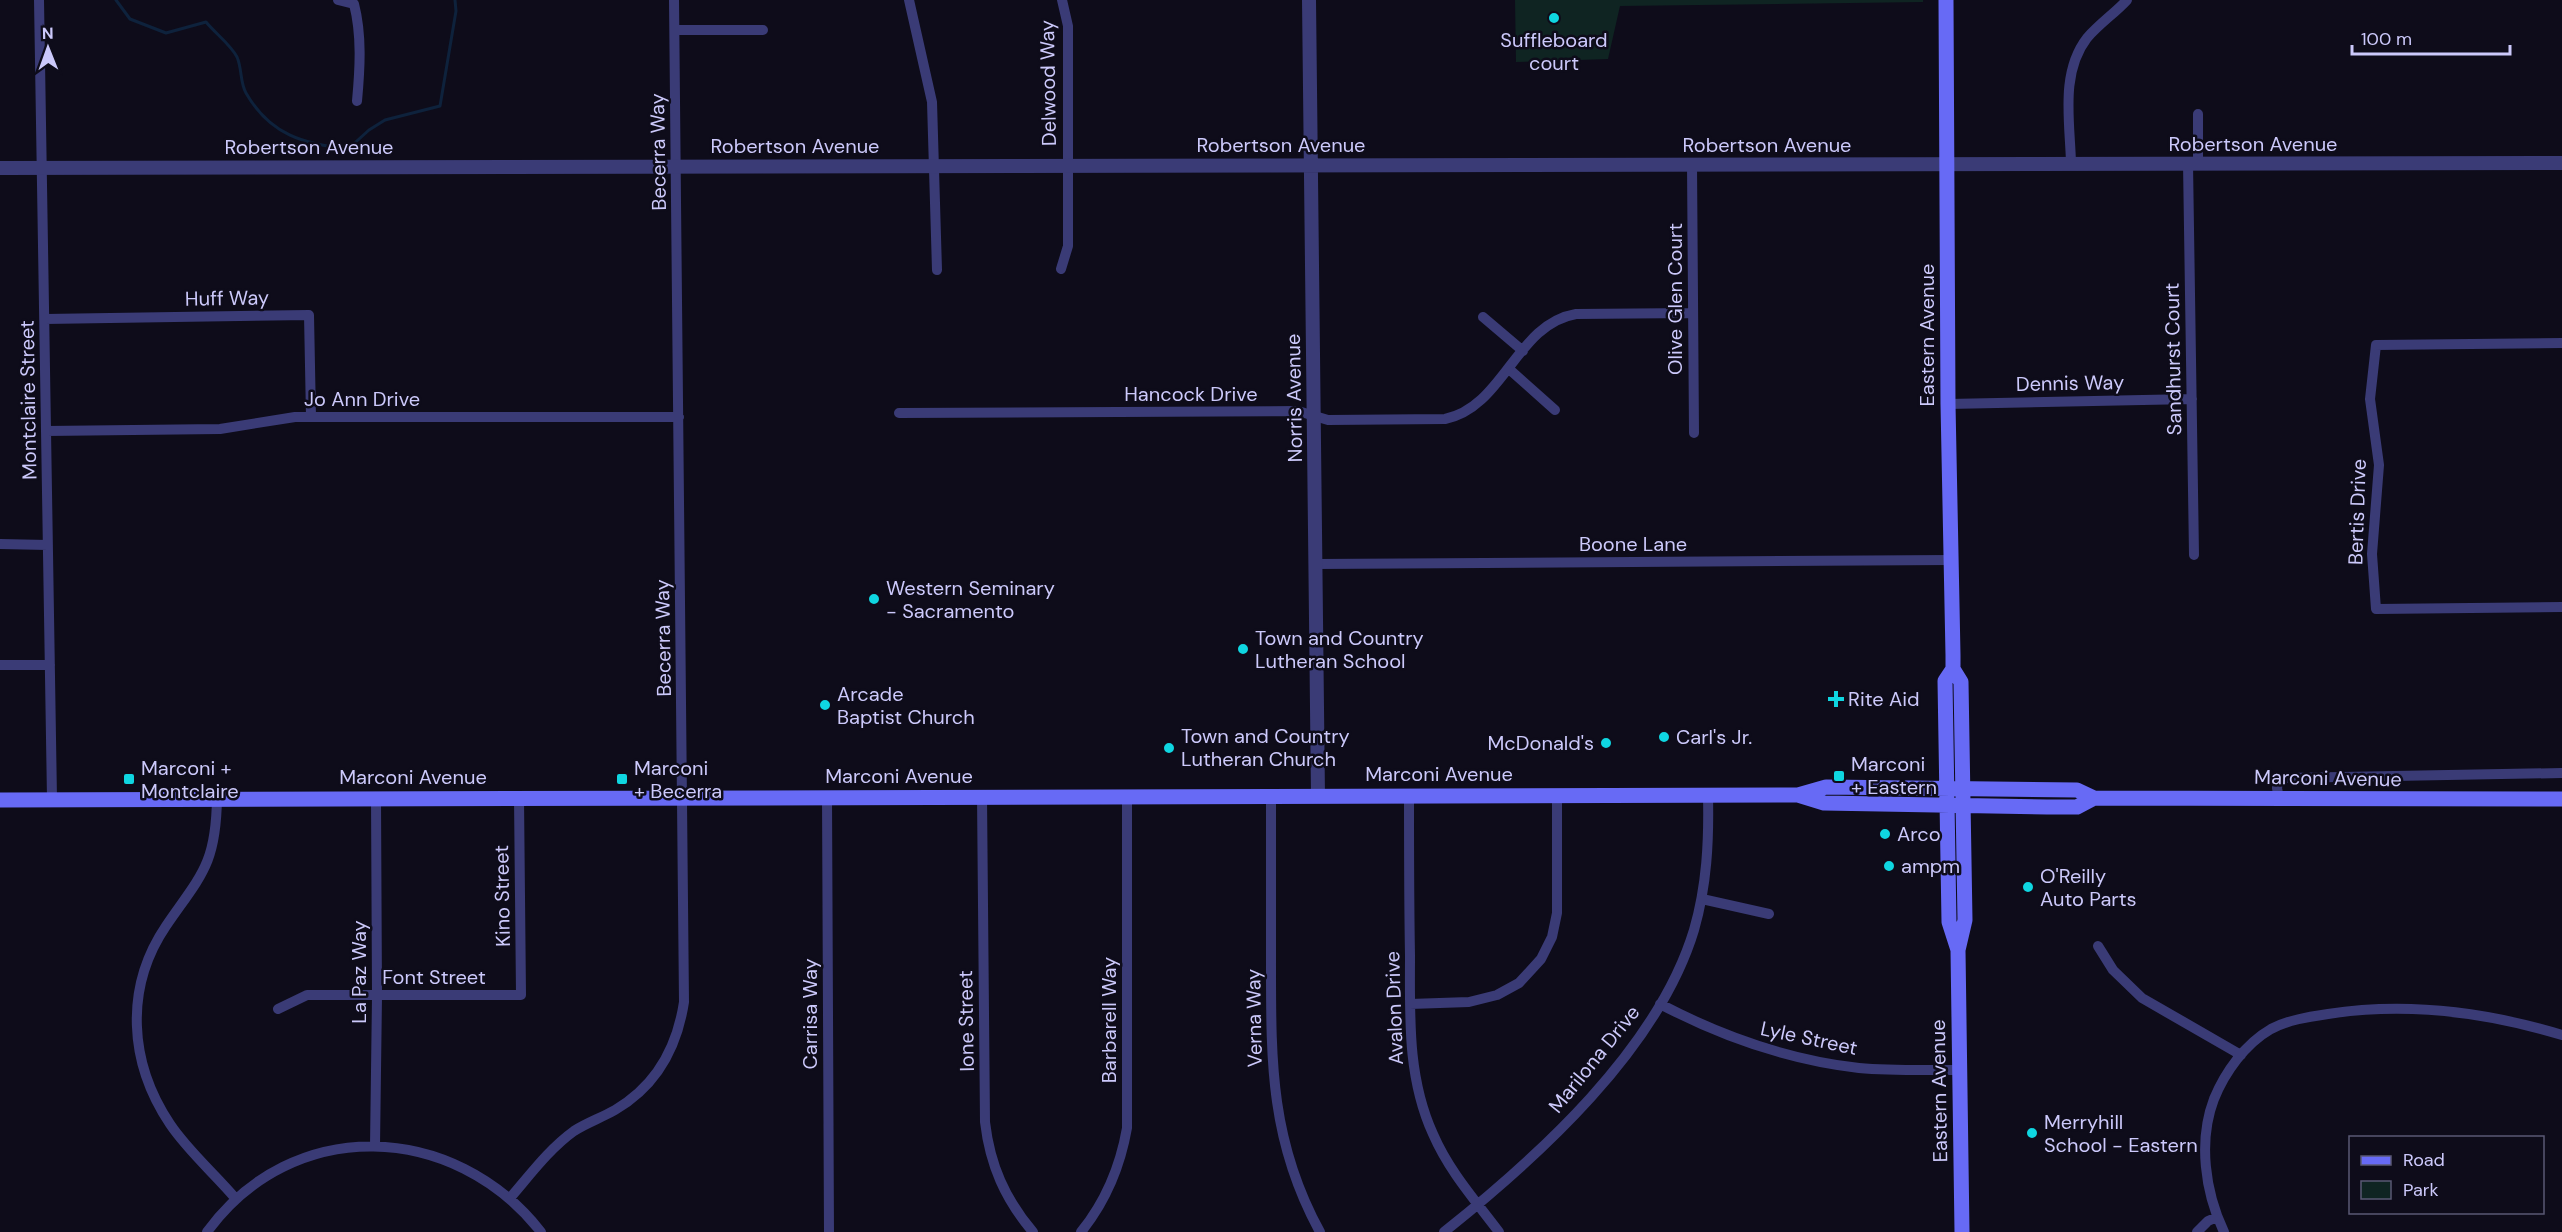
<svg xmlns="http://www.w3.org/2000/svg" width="2562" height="1232" font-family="'DM Sans',sans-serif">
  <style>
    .green { fill: #0f2422 }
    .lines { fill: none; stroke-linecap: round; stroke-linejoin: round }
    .stream { stroke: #0e223c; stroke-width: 3 }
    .minor { stroke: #3a3b76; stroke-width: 10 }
    .tertiary { stroke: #3a3b76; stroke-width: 14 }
    .secondary { stroke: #676af5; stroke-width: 15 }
    .poi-dot { fill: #0fd6e1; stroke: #0e0c1a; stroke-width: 2 }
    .labels { text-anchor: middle; stroke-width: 5; stroke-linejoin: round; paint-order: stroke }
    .poi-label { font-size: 20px; fill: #ccc9fb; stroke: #0e0c1a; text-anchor: start }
    .street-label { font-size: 20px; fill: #ccc9fb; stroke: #0e0c1a }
  </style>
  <rect width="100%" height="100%" fill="#0e0c1a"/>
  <path class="green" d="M1515,0H1923V2L1620,6L1608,59L1516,62Z"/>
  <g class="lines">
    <path class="stream" d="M116,0L130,19L166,33L206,22C215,33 231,45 237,57C242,68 240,83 246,93C270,135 304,144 348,149L369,130L385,120L440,106L456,11L455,0"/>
    <path class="minor" d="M39,0L52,799
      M338,0L354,4C362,35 360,69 357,101
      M909,0L932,102L937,270
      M675,30H763
      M2198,114V163
      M2071,163C2070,122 2060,73 2087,38C2099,24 2115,13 2127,0
      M2188,163L2194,555
      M1692,164L1694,433
      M1061,269L1068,246V26L1062,0
      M1483,317L1523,351
      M45,319L309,315L311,417
      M2562,343L2376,345L2370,399L2379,465L2372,554L2376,609L2562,607
      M1509,369L1555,410
      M1948,404L2192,399
      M899,413L1298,411L1328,420L1445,419C1504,407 1516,324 1576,314L1693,313
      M46,431L220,429L295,417H679
      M0,544L48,545
      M1316,564L1951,560
      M0,665H50
      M1409,795C1409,848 1409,902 1410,955C1410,1016 1407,1077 1433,1134C1449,1171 1475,1200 1499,1232
      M982,796L985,1122C990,1165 1005,1199 1033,1232
      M1271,796C1271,851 1271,906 1271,961C1271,1061 1270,1141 1320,1232
      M827,797L829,1232
      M217,798C216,865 201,875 166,926C124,988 129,1063 170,1124C188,1151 215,1174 236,1199
      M2279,799L2277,788L2279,778L2562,773
      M1702,899L1769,914
      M2098,946L2113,970L2142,998L2241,1055
      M1410,1004L1469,1002L1497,995L1519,983L1541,959L1552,937L1557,913V795
      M1660,1004C1723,1037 1788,1060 1859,1068C1892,1071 1926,1070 1960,1070
      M278,1009L307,995H521L519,798
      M375,1146L377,996L376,798
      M510,1198C530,1175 549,1149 574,1131C586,1123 601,1118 615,1110C656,1086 677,1048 684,1002L674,0
      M207,1232C292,1115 454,1121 541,1232
      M1081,1232C1106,1201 1120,1168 1127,1128V796
      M1444,1232C1538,1157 1658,1049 1694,930C1707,885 1709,841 1708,795
      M2197,1232L2208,1221L2217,1217
      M2224,1232C2205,1192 2198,1141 2214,1099C2225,1072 2245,1044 2271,1029C2288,1020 2308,1017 2328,1014C2406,1002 2486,1012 2562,1035"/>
    <path class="tertiary" d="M1309,0L1318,796
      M0,168L2562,163"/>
    <path class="secondary" d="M1946,0L1948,404L1953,655V669L1961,682L1965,920L1958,950L1962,1232
      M1953,669L1945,681L1949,922L1958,950
      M1798,795L1824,803L2047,807H2077L2094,798
      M0,800L1798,795L1826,787L2077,790L2094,798L2562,799"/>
  </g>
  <g class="poi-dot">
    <circle cx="1554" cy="18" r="6"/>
    <circle cx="874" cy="599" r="6"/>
    <circle cx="1243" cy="649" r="6"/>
    <path d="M1833 690h6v6h6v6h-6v6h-6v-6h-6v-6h6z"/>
    <circle cx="825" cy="705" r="6"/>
    <circle cx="1664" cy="737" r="6"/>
    <circle cx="1606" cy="743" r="6"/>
    <circle cx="1169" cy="748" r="6"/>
    <rect x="1833" y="770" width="12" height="12" rx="3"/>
    <rect x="123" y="773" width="12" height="12" rx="3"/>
    <rect x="616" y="773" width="12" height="12" rx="3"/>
    <circle cx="1885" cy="834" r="6"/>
    <circle cx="1889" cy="866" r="6"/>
    <circle cx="2028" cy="887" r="6"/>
    <circle cx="2032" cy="1133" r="6"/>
  </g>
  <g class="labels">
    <g class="poi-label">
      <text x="1554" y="47" text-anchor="middle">Suffleboard<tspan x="1554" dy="23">court</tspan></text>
      <text x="886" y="595">Western Seminary<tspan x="886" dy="23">- Sacramento</tspan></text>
      <text x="1255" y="645">Town and Country<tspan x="1255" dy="23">Lutheran School</tspan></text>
      <text x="837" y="701">Arcade<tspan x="837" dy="23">Baptist Church</tspan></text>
      <text x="1848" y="706">Rite Aid</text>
      <text x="1181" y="743">Town and Country<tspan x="1181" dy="23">Lutheran Church</tspan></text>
      <text x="1676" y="744">Carl's Jr.</text>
      <text x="1594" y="750" text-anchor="end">McDonald's</text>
      <text x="1851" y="771">Marconi<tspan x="1851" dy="23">+ Eastern</tspan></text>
      <text x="141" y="775">Marconi +<tspan x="141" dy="23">Montclaire</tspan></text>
      <text x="634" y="775">Marconi<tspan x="634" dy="23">+ Becerra</tspan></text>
      <text x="1897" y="841">Arco</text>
      <text x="1901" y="873">ampm</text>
      <text x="2040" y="883">O'Reilly<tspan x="2040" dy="23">Auto Parts</tspan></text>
      <text x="2044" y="1129">Merryhill<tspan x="2044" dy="23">School - Eastern</tspan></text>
    </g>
    <g class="street-label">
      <text transform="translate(1048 83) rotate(-91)" y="7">Delwood Way</text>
      <text x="2253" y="151">Robertson Avenue</text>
      <text x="1281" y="152">Robertson Avenue</text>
      <text x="1767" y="152">Robertson Avenue</text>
      <text x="795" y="153">Robertson Avenue</text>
      <text x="309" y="154">Robertson Avenue</text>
      <text transform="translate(658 152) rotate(-91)" y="7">Becerra Way</text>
      <text transform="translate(227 298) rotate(-1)" y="7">Huff Way</text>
      <text transform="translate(1675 299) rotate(-90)" y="7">Olive Glen Court</text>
      <text transform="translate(1927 335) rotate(-90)" y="7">Eastern Avenue</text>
      <text transform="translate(2173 359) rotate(-91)" y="7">Sandhurst Court</text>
      <text transform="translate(2070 383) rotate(-1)" y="7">Dennis Way</text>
      <text x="1191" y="401">Hancock Drive</text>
      <text transform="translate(1294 398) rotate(-91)" y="7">Norris Avenue</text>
      <text x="362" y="406">Jo Ann Drive</text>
      <text transform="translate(28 400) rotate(-91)" y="7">Montclaire Street</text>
      <text transform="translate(2357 512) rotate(-88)" y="7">Bertis Drive</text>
      <text x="1633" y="551">Boone Lane</text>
      <text transform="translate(663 638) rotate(-91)" y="7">Becerra Way</text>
      <text x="1439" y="781">Marconi Avenue</text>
      <text x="899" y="783">Marconi Avenue</text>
      <text x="413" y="784">Marconi Avenue</text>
      <text transform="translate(2328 778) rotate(1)" y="7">Marconi Avenue</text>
      <text transform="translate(502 896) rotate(-91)" y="7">Kino Street</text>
      <text transform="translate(359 972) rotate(-90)" y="7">La Paz Way</text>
      <text x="434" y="984">Font Street</text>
      <text transform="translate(1394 1008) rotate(-92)" y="7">Avalon Drive</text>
      <text transform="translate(810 1014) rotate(-90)" y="7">Carrisa Way</text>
      <text transform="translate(1254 1018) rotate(-91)" y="7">Verna Way</text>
      <text transform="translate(1109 1020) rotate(-90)" y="7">Barbarell Way</text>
      <text transform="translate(966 1021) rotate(-91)" y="7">Ione Street</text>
      <text transform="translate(1809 1038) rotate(12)" y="7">Lyle Street</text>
      <text transform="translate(1594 1059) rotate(-51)" y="7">Marilona Drive</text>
      <text transform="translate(1939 1091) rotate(-91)" y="7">Eastern Avenue</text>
    </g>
  </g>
  <rect x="2349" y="1136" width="195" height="78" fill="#0e0c1a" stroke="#5a5874" stroke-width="1.5"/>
  <rect x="2361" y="1156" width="30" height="9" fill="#676af5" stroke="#5a5874" stroke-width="1.5"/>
  <text x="2403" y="1166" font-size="18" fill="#ccc9fb">Road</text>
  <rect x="2361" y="1181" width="30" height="18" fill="#0f2422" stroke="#5a5874" stroke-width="1.5"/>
  <text x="2403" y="1196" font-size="18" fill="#ccc9fb">Park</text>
  <g transform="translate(48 48) rotate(359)" stroke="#0e0c1a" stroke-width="4.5" paint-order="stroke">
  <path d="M0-4.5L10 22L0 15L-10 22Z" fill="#ccc9fb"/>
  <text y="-9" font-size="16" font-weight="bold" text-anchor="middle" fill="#ccc9fb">N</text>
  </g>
  <path d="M2352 45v9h158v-9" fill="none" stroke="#ccc9fb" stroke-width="3"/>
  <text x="2361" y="45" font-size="18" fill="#ccc9fb" stroke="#0e0c1a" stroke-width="4.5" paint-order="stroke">100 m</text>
</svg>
